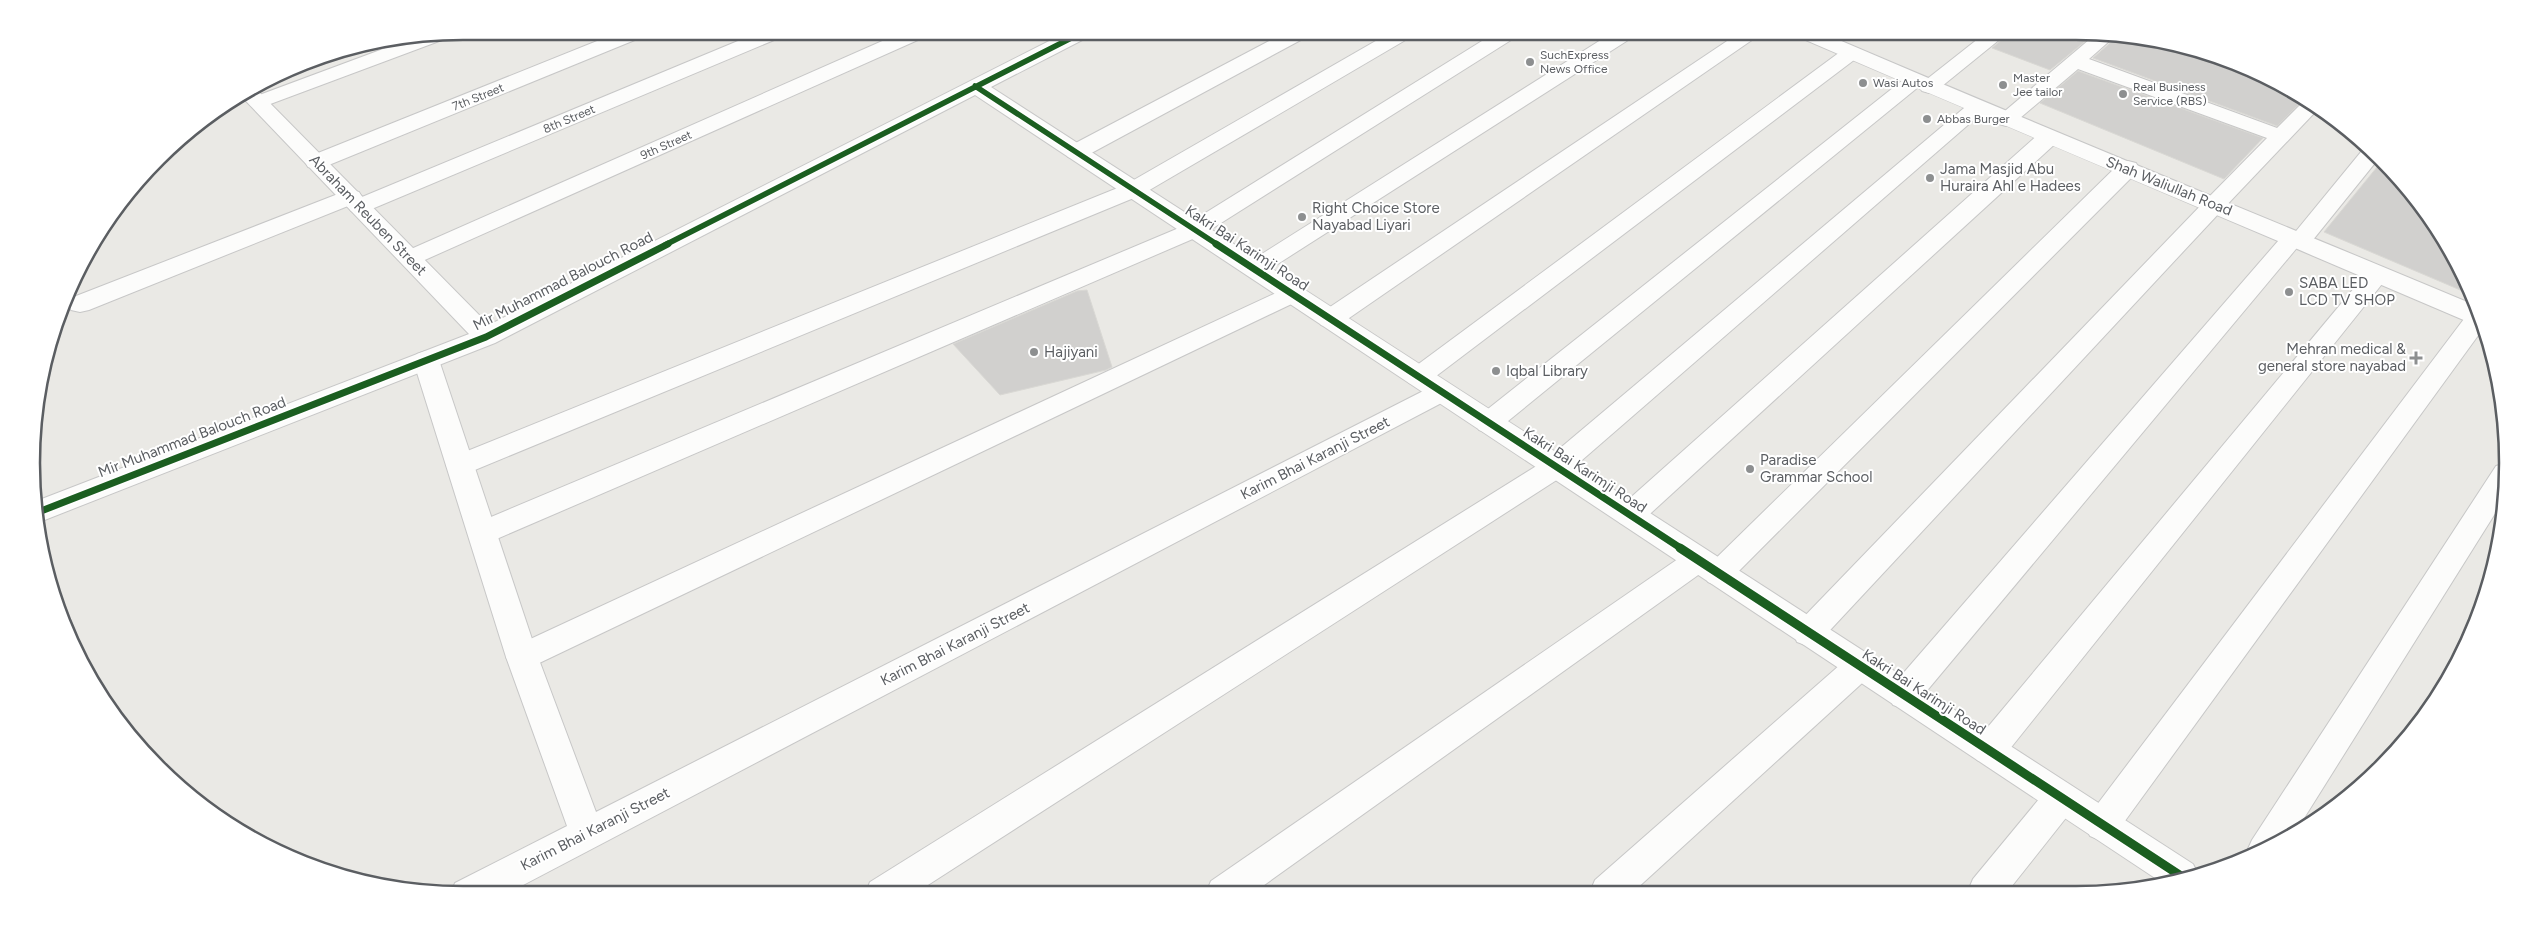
<svg xmlns="http://www.w3.org/2000/svg" width="2539" height="926" font-family="Figtree,sans-serif">
  <style>
    .building { fill: #d1d0ce; stroke: #d9d8d4 }
    .lines { fill: none; stroke-linecap: round; stroke-linejoin: round }
    .lane-casing { stroke: #c7c7c7; stroke-width: 2 }
    .street-casing { stroke: #c7c7c7; stroke-width: 2 }
    .secondary-casing { stroke: #c7c7c7; stroke-width: 2 }
    .lane { fill: #fcfcfb; fill-rule: evenodd }
    .street { fill: #fcfcfb; fill-rule: evenodd }
    .secondary { fill: #fcfcfb; fill-rule: evenodd }
    .cycleway-far2-casing { stroke: #fff; stroke-width: 8 }
    .cycleway-far1-casing { stroke: #fff; stroke-width: 10 }
    .cycleway-casing { stroke: #fff; stroke-width: 12 }
    .cycleway-far2 { stroke: #1b5e20; stroke-width: 5.5 }
    .cycleway-far1 { stroke: #1b5e20; stroke-width: 7 }
    .cycleway { stroke: #1b5e20; stroke-width: 9 }
    .poi-dot { fill: #8d8f90; stroke: #fff; stroke-width: 2 }
    .labels { text-anchor: middle; stroke-width: 4; stroke-linejoin: round; paint-order: stroke }
    .far-poi-label { font-size: 12px; fill: #5b5e62; stroke: #fff; text-anchor: start }
    .far-street-label { font-size: 12px; fill: #5b5e62; stroke: #fff }
    .poi-label { font-size: 15px; fill: #5b5e62; stroke: #fff; text-anchor: start }
    .street-label { font-size: 15px; fill: #5b5e62; stroke: #fff }
    .rim { fill: none; stroke: #5b5e62; stroke-width: 2.5 }
  </style>
  <rect width="100%" height="100%" fill="#eae9e5"/>
  <path class="building" d="M1948,31H1985L1973,41Z
    M2012,31H2076L2094,34L2050,70L1992,48Z
    M2117,37L2187,46L2267,76L2304,99L2277,126L2093,58Z
    M2078,71L2263,138L2224,179L2040,103Z
    M2382,161L2400,178L2450,247L2472,295L2324,232Z
    M1087,290L1112,367L1106,370L1000,395L953,344L1077,291Z"/>
  <g class="lines">
    <defs>
      <path id="lane" d="M1288,31H1313L1310,35L1084,157L1076,159L1068,157L1065,152L1068,147Z
        M1393,31H1417L1414,35L1141,195L470,472L460,475L450,472L446,465L450,458L1125,185Z
        M1498,31H1522L1519,35L1202,235L492,541L482,544L472,541L468,533L472,525L1186,225Z
        M1615,31H1639L1636,35L1262,274L1254,277L1246,274L1242,269L1246,264Z
        M1742,31H1765L1339,325L1330,327L1321,325L1318,319L1321,313Z
        M1851,47L1858,49L1861,53L1858,57L1427,383L1418,386L1409,383L1405,377L1409,371L1844,49Z
        M1915,74L1922,76L1925,80L1922,84L1497,430L1488,433L1479,430L1475,423L1479,416L1908,76Z
        M1977,101L1984,103L1987,107L1984,111L1566,474L1556,477L1546,474L1542,467L1546,460L1970,103Z
        M2048,132L2056,133L2059,138L2056,143L1640,523L1630,526L1620,523L1616,515L1620,507L2040,133Z
        M2128,161L2136,163L2139,168L2136,173L1728,582L1718,586L1708,582L1703,574L1708,566L2120,163Z
        M2214,198L2222,200L2225,205L2222,210L1819,642L1808,646L1797,642L1793,633L1797,624L2206,200Z
        M2293,231L2301,233L2305,238L2301,243L1915,705L1904,708L1893,705L1888,695L1893,685L2285,233Z
        M2378,266L2386,269L2390,274L2386,279L2001,760L1989,764L1977,760L1973,750L1977,740L2370,269Z
        M1291,286L1300,288L1303,294L1300,300L533,666L522,670L511,666L506,657L511,648Z
        M2478,309L2485,326L2114,836L2102,841L2090,836L2085,825L2090,814L2470,311Z
        M2506,463V496L2296,831L2267,850L2249,856L2247,851L2252,840L2496,466Z"/>
      <path id="street" d="M622,31H650L647,35L324,167L316,169L308,167L305,162L308,157Z
        M762,31H789L786,35L367,211L359,213L351,211L348,206L89,310L80,312L71,310L68,304L71,298L343,192L351,190L359,192L362,197Z
        M905,31H932L929,35L418,263L410,265L402,263L398,258L402,253Z
        M1988,31H2010L1936,91L1929,93L1922,91L1919,87L1922,83Z
        M453,33L450,37L265,106L258,108L251,106L248,102L251,98L418,36Z
        M2096,34L2115,36L2089,59L2277,128L2305,100L2319,108L2222,210L2214,212L2206,210L2203,205L2206,200L2267,138L2078,69L2013,124L2006,126L1999,124L1995,120L1999,116Z
        M2365,147L2379,158L2308,246L2300,248L2292,246L2288,241L2292,236Z
        M426,351L435,354L439,360L538,657L596,812L1433,386L1442,383L1451,386L1455,392L1451,398L504,895L451,893L455,883L567,826L506,657L413,360L417,354Z
        M1556,457L1566,460L1570,467L1566,474L914,894H865L870,882L1546,460Z
        M1698,549L1708,552L1713,560L1708,568L1253,893H1206L1211,881L1688,552Z
        M1860,653L1871,657L1876,666L1871,675L1633,892H1590L1595,880L1849,657Z
        M2061,783L2073,787L2078,798L2073,809L2008,891H1968L1973,879L2049,787Z"/>
      <path id="secondary" d="M1069,31H1095L1092,35L991,87L2193,864L2197,872L2161,882L975,95L495,343L37,523L34,502L469,334L243,98L257,90L489,325Z
        M1791,31H1818C2037,125 2257,214 2477,306L2485,325L2473,324C2247,227 2020,133 1794,35Z"/>
    </defs>
    <use href="#lane" class="lane-casing"/>
    <use href="#street" class="street-casing"/>
    <use href="#secondary" class="secondary-casing"/>
    <use href="#lane" class="lane"/>
    <use href="#street" class="street"/>
    <use href="#secondary" class="secondary"/>
    <defs>
      <path id="cycleway-far2" d="M975,86L1218,245
        M665,245L1085,31"/>
      <path id="cycleway-far1" d="M1216,244L1682,549
        M36,513L486,337L668,244"/>
      <path id="cycleway" d="M1680,548L2181,876"/>
    </defs>
    <use href="#cycleway-far2" class="cycleway-far2-casing"/>
    <use href="#cycleway-far1" class="cycleway-far1-casing"/>
    <use href="#cycleway" class="cycleway-casing"/>
    <use href="#cycleway-far2" class="cycleway-far2"/>
    <use href="#cycleway-far1" class="cycleway-far1"/>
    <use href="#cycleway" class="cycleway"/>
  </g>
  <g class="poi-dot">
    <circle cx="1530" cy="62" r="5"/>
    <circle cx="1863" cy="83" r="5"/>
    <circle cx="2003" cy="85" r="5"/>
    <circle cx="2123" cy="94" r="5"/>
    <circle cx="1927" cy="119" r="5"/>
    <circle cx="1930" cy="178" r="5"/>
    <circle cx="1302" cy="217" r="5"/>
    <circle cx="2289" cy="292" r="5"/>
    <circle cx="1034" cy="352" r="5"/>
    <path d="M2413.5 350.5h5v5h5v5h-5v5h-5v-5h-5v-5h5z"/>
    <circle cx="1496" cy="371" r="5"/>
    <circle cx="1750" cy="469" r="5"/>
  </g>
  <g class="labels">
    <g class="far-poi-label">
      <text x="1540" y="59">SuchExpress<tspan x="1540" dy="14">News Office</tspan></text>
      <text x="2013" y="82">Master<tspan x="2013" dy="14">Jee tailor</tspan></text>
      <text x="1873" y="87">Wasi Autos</text>
      <text x="2133" y="91">Real Business<tspan x="2133" dy="14">Service (RBS)</tspan></text>
      <text x="1937" y="123">Abbas Burger</text>
    </g>
    <g class="far-street-label">
      <text transform="translate(478 97) rotate(-22)" y="4">7th Street</text>
      <text transform="translate(569 119) rotate(-23)" y="4">8th Street</text>
      <text transform="translate(666 145) rotate(-24)" y="4">9th Street</text>
    </g>
    <g class="poi-label">
      <text x="1940" y="174">Jama Masjid Abu<tspan x="1940" dy="17">Huraira Ahl e Hadees</tspan></text>
      <text x="1312" y="213">Right Choice Store<tspan x="1312" dy="17">Nayabad Liyari</tspan></text>
      <text x="2299" y="288">SABA LED<tspan x="2299" dy="17">LCD TV SHOP</tspan></text>
      <text x="2406" y="354" text-anchor="end">Mehran medical &amp;<tspan x="2406" dy="17">general store nayabad</tspan></text>
      <text x="1044" y="357">Hajiyani</text>
      <text x="1506" y="376">Iqbal Library</text>
      <text x="1760" y="465">Paradise<tspan x="1760" dy="17">Grammar School</tspan></text>
    </g>
    <g class="street-label">
      <text transform="translate(2169 186) rotate(22)" y="5">Shah Waliullah Road</text>
      <text transform="translate(368 215) rotate(46)" y="5">Abraham Reuben Street</text>
      <text transform="translate(1247 248) rotate(33)" y="5">Kakri Bai Karimji Road</text>
      <text transform="translate(563 281) rotate(-27)" y="5">Mir Muhammad Balouch Road</text>
      <text transform="translate(192 437) rotate(-21)" y="5">Mir Muhammad Balouch Road</text>
      <text transform="translate(1315 458) rotate(-27)" y="5">Karim Bhai Karanji Street</text>
      <text transform="translate(1585 470) rotate(33)" y="5">Kakri Bai Karimji Road</text>
      <text transform="translate(955 644) rotate(-27)" y="5">Karim Bhai Karanji Street</text>
      <text transform="translate(1924 692) rotate(33)" y="5">Kakri Bai Karimji Road</text>
      <text transform="translate(595 829) rotate(-27)" y="5">Karim Bhai Karanji Street</text>
    </g>
  </g>
  <path d="M0 0H2539V926H0ZM463 40H2076A423 423 0 0 1 2499 463V463A423 423 0 0 1 2076 886H463A423 423 0 0 1 40 463V463A423 423 0 0 1 463 40Z" fill="#fff" fill-rule="evenodd"/>
  <path class="rim" d="M463 40H2076A423 423 0 0 1 2499 463V463A423 423 0 0 1 2076 886H463A423 423 0 0 1 40 463V463A423 423 0 0 1 463 40Z"/>
</svg>
